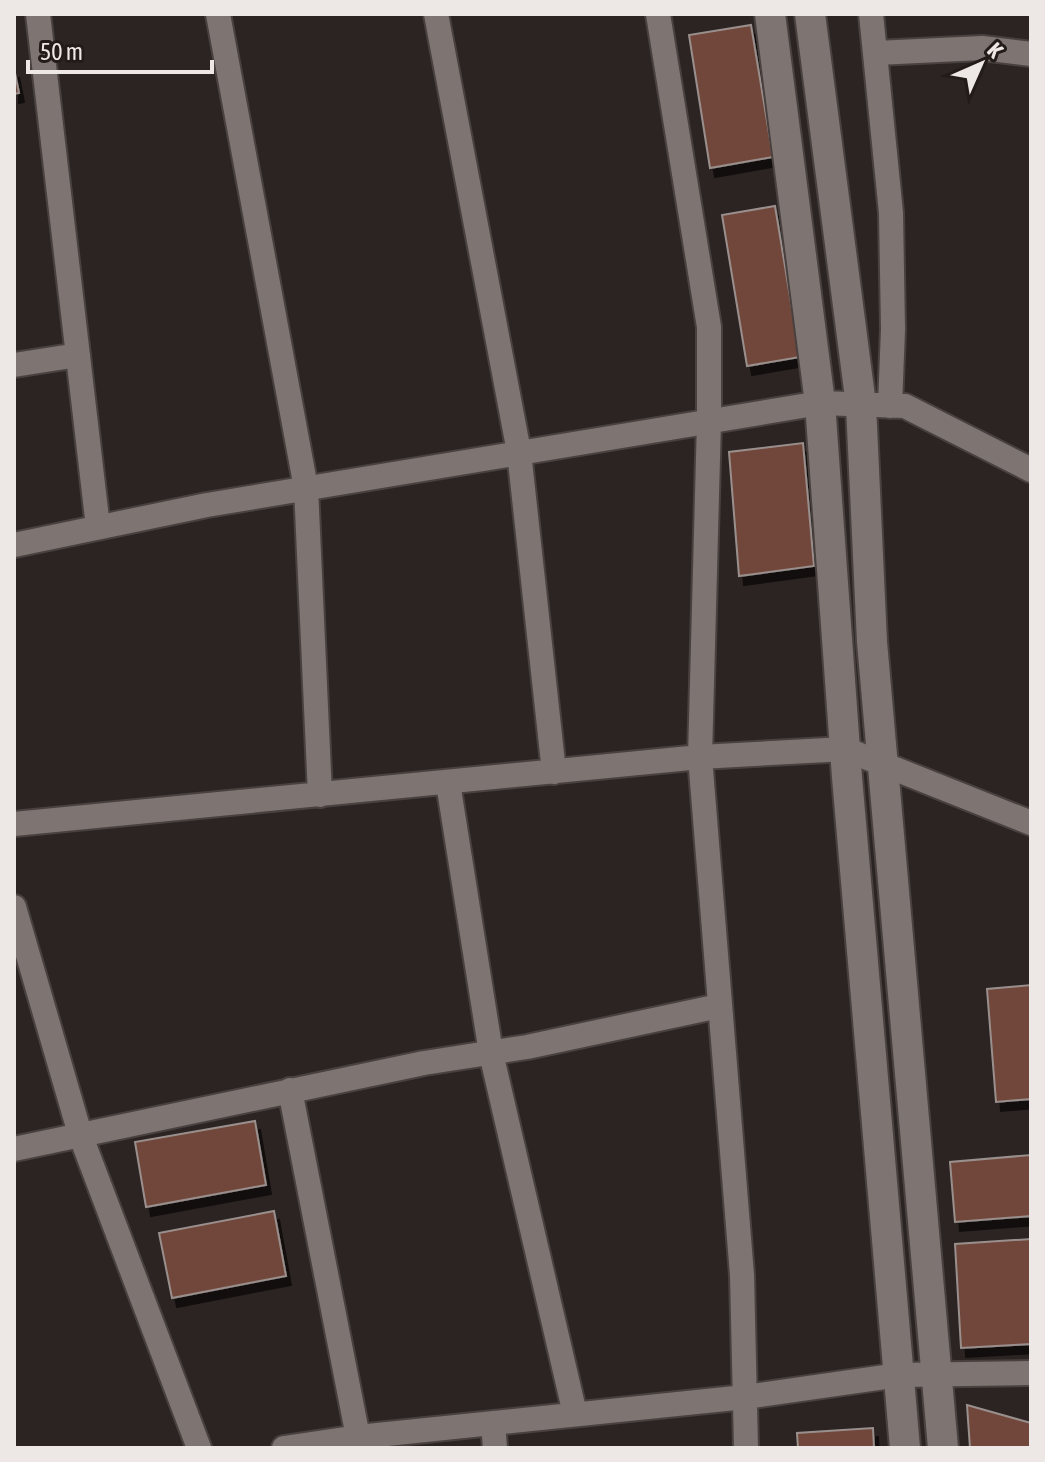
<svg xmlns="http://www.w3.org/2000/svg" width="1045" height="1462" font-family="'Asap Condensed',sans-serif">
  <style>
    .building { fill: #72473b; stroke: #998f8c; stroke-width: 2; filter: url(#shadow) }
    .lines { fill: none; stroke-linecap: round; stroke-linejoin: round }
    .minor-casing { stroke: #48413f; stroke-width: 28 }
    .tertiary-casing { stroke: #48413f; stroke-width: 34 }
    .minor { stroke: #7e7471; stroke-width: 24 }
    .tertiary { stroke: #7e7471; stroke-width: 30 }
  </style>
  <defs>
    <filter id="shadow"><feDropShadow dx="5" dy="9" stdDeviation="0" flood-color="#0009"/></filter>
  </defs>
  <rect width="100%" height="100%" fill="#2c2422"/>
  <path class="building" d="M751,25L773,157L710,168L689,35Z
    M14,68L19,93L14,94Z
    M775,206L800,357L747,366L722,215Z
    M803,443L814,566L739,576L729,452Z
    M1031,985V1099L996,1102L987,989Z
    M255,1121L266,1185L146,1207L135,1142Z
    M1031,1155V1216L955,1222L950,1162Z
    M274,1211L286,1276L172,1298L159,1233Z
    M1031,1239V1344L961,1348L955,1244Z
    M967,1405L1031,1423V1448H970Z
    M873,1428L874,1448H798L797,1433Z"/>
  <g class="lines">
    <defs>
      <path id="minor" d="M38,14L98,527
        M218,14L306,488L320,795
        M436,14L519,452L554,772
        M658,14L709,327V421L700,757L742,1275L746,1448
        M871,14L891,213L893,329L890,406
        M876,53L982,48L1031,54
        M14,365L78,355
        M14,545L207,505L820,403L905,406L1031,470
        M448,783L491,1053L575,1414
        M14,824L700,757L845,749L1031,823
        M14,907L80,1134L199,1448
        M290,1090L358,1437
        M14,1149L424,1063L527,1047L719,1006
        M493,1423L495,1448
        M284,1448L358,1437L745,1397L899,1375L1031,1373"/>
      <path id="tertiary" d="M770,14L820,403L847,777L905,1448
        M810,14L861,405L872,642L943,1448"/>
    </defs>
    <use href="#minor" class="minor-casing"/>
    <use href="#tertiary" class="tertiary-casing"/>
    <use href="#minor" class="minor"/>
    <use href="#tertiary" class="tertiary"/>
  </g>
  <rect width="1045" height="1462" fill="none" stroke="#ede7e5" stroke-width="32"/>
  <g transform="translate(981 64) rotate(45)" stroke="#221b18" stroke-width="6" paint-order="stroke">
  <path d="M0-6L14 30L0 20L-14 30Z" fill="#ede7e5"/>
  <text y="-12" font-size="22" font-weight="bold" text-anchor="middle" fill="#ede7e5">K</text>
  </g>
  <path d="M28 60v12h184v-12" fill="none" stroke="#ede7e5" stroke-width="4"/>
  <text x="40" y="60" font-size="24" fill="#ede7e5" stroke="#221b18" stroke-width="6" paint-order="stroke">50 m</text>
</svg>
